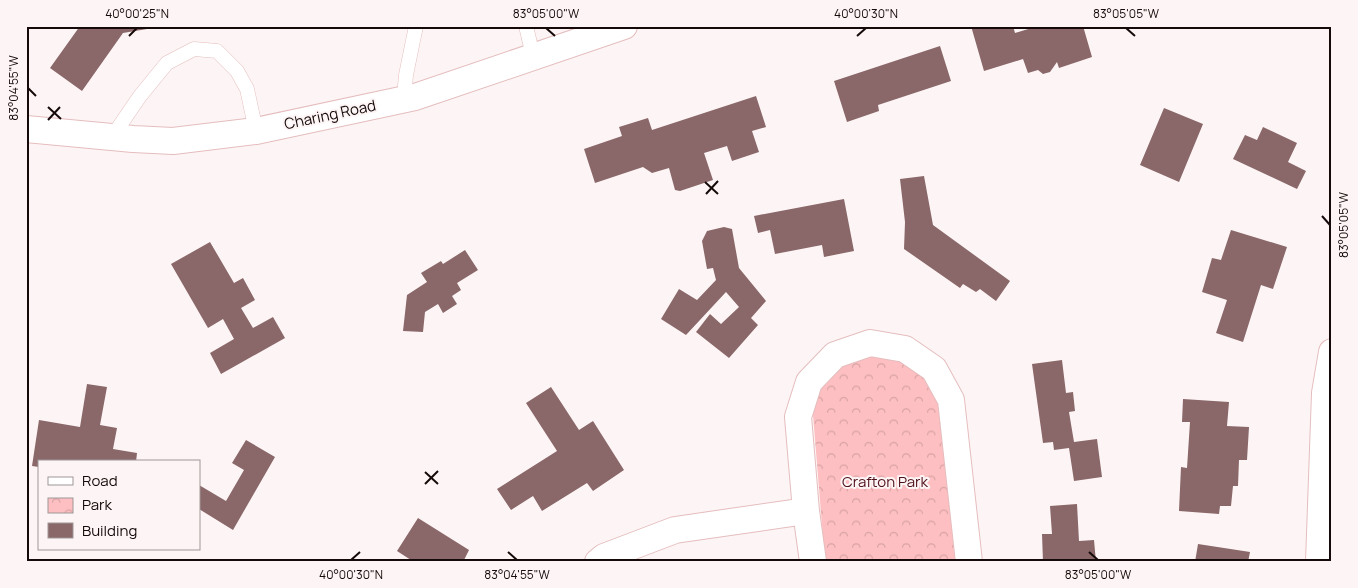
<svg xmlns="http://www.w3.org/2000/svg" width="1358" height="588" font-family="Manrope,sans-serif">
  <style>
    .park { fill: url(#park-crowns) }
    .building { fill: #8a6769 }
    .lines { fill: none; stroke-linecap: round; stroke-linejoin: round }
    .service-casing { stroke: #e5bdbe; stroke-width: 15 }
    .minor-casing { stroke: #e5bdbe; stroke-width: 28 }
    .service { stroke: #fff; stroke-width: 14 }
    .minor { stroke: #fff; stroke-width: 26 }
    .ticks { fill: none; stroke: #150909; stroke-width: 2 }
    .labels { text-anchor: middle; stroke-width: 4; stroke-linejoin: round; paint-order: stroke }
    .street-label { font-size: 15px; fill: #150909; stroke: #fdf5f5 }
    .park-label { font-size: 15px; fill: #50111b; stroke: #fdf5f5 }
    .neatline { fill: none; stroke: #150909; stroke-width: 2 }
    .ticks-label { font-size: 12px; text-anchor: middle; fill: #150909 }
  </style>
  <defs>
    <pattern id="park-crowns" width="20" height="18" patternUnits="userSpaceOnUse" patternTransform="scale(1.25)"><rect width="20" height="18" fill="#fdbfc1"/><path d="M2 6a3 3 0 1 1 6 0M12 15a3 3 0 1 1 6 0" fill="none" stroke="#d8a3a4"/></pattern>
  </defs>
  <rect width="100%" height="100%" fill="#fdf5f5"/>
  <path class="park" d="M880,356L898,359L924,373L942,401L959,562H825L813,415C815,406 816,397 821,389C823,384 828,381 831,377C846,361 858,357 880,356Z"/>
  <path class="building" d="M80,26H158L159,27L123,33L82,91L50,68Z
    M971,26H1013L1015,33L1038,26H1083L1092,57L1059,68L1057,62L1050,72L1043,74L1038,70L1028,73L1023,59L984,71Z
    M940,46L951,81L878,105L879,111L847,122L834,81Z
    M756,96L766,127L752,131L759,152L732,161L727,146L704,153L713,180L680,191L675,190L669,168L652,173L643,167L595,183L584,149L622,136L619,127L648,118L652,130Z
    M1164,108L1203,124L1179,182L1140,165Z
    M1263,127L1297,143L1288,162L1306,171L1297,189L1233,159L1245,135L1257,140Z
    M924,176L933,225L1010,281L996,301L980,289L976,292L963,284L960,288L904,249L905,222L900,179Z
    M844,199L854,251L824,257L822,245L775,254L770,230L758,233L754,216Z
    M724,227L732,229L739,268L766,301L751,318L758,325L729,358L696,332L710,314L721,324L739,307L726,292L686,335L661,319L679,289L697,300L716,280L713,268L707,269L702,241L707,231Z
    M1231,230L1287,247L1273,289L1261,285L1243,342L1216,333L1227,300L1202,292L1212,258L1221,260Z
    M210,242L234,283L243,278L255,300L241,308L253,328L273,317L285,338L221,374L210,353L234,339L223,319L208,328L171,264Z
    M465,250L478,270L457,283L461,290L452,296L457,304L443,313L438,304L425,312L423,332L403,331L407,295L427,282L421,273L441,261L443,264Z
    M1062,360L1066,393L1073,392L1075,411L1069,412L1074,442L1097,439L1102,477L1074,481L1069,448L1054,450L1053,442L1043,443L1032,364Z
    M87,384L107,387L100,425L117,428L113,449L137,453L136,462H39V467L32,466L39,420L80,427Z
    M551,387L579,430L593,421L624,470L593,491L587,483L542,511L533,496L511,510L497,489L557,451L526,403Z
    M1183,399L1229,402L1227,426L1249,427L1247,460H1239L1238,486H1233L1231,506H1220L1219,514L1179,511L1181,467L1187,468L1190,422H1182Z
    M246,440L275,457L233,530L199,509V485L226,501L244,470L232,463Z
    M1077,504L1079,541L1094,540L1096,562H1043L1042,534H1052L1050,506Z
    M418,518L469,550L463,562H414L397,551Z
    M1198,544L1250,552L1248,562H1195Z"/>
  <g class="lines">
    <defs>
      <path id="service" d="M526,26L533,56
        M407,99L405,86L406,75L416,26
        M112,137L140,96L167,63L194,49L217,51L237,71L247,89L256,131"/>
      <path id="minor" d="M26,129L133,139L173,141L256,131L415,97L624,26
        M598,562L604,557L675,530L806,511
        M813,562L806,511L798,417L809,382L835,355L870,343L905,349L934,369L951,400L969,562
        M1319,562L1325,393L1332,352"/>
    </defs>
    <use href="#service" class="service-casing"/>
    <use href="#minor" class="minor-casing"/>
    <use href="#service" class="service"/>
    <use href="#minor" class="minor"/>
  </g>
  <path class="ticks" d="M546,28L555,36M1126,28L1135,36M129,36L137,28M857,36L866,28M28,88L36,96M48,107L61,119M48,120L60,107M705,182L718,194M706,194L718,181M1322,216L1330,225M425,472L438,484M425,484L438,471M508,552L517,560M1089,552L1098,560M351,560L360,552"/>
  <g class="labels">
    <g class="street-label">
      <text transform="translate(330 115) rotate(-12)" y="5">Charing Road</text>
    </g>
    <g class="park-label">
      <text x="885" y="487">Crafton Park</text>
    </g>
  </g>
  <rect width="1358" height="588" fill="none" stroke="#fdf5f5" stroke-width="55"/>
  <rect x="38" y="460" width="162" height="90" fill="#fdf5f5" stroke="#a09797"/>
  <rect x="48" y="477" width="25" height="8" fill="#ffffff" stroke="#a09797"/>
  <text x="82" y="486" font-size="15" fill="#150909">Road</text>
  <rect x="48" y="498" width="25" height="15" fill="url(#park-crowns)" stroke="#a09797"/>
  <text x="82" y="510" font-size="15" fill="#150909">Park</text>
  <rect x="48" y="523" width="25" height="15" fill="#8a6769" stroke="#a09797"/>
  <text x="82" y="536" font-size="15" fill="#150909">Building</text>
  <rect x="28" y="28" width="1302" height="532" class="neatline"/>
  <g class="ticks-label">
    <text x="137" y="18">40°00'25"N</text>
    <text x="546" y="18">83°05'00"W</text>
    <text x="866" y="18">40°00'30"N</text>
    <text x="1126" y="18">83°05'05"W</text>
    <text transform="translate(14 88) rotate(-90)" y="4">83°04'55"W</text>
    <text transform="translate(1344 225) rotate(-90)" y="4">83°05'05"W</text>
    <text x="351" y="579">40°00'30"N</text>
    <text x="517" y="579">83°04'55"W</text>
    <text x="1098" y="579">83°05'00"W</text>
  </g>
</svg>
